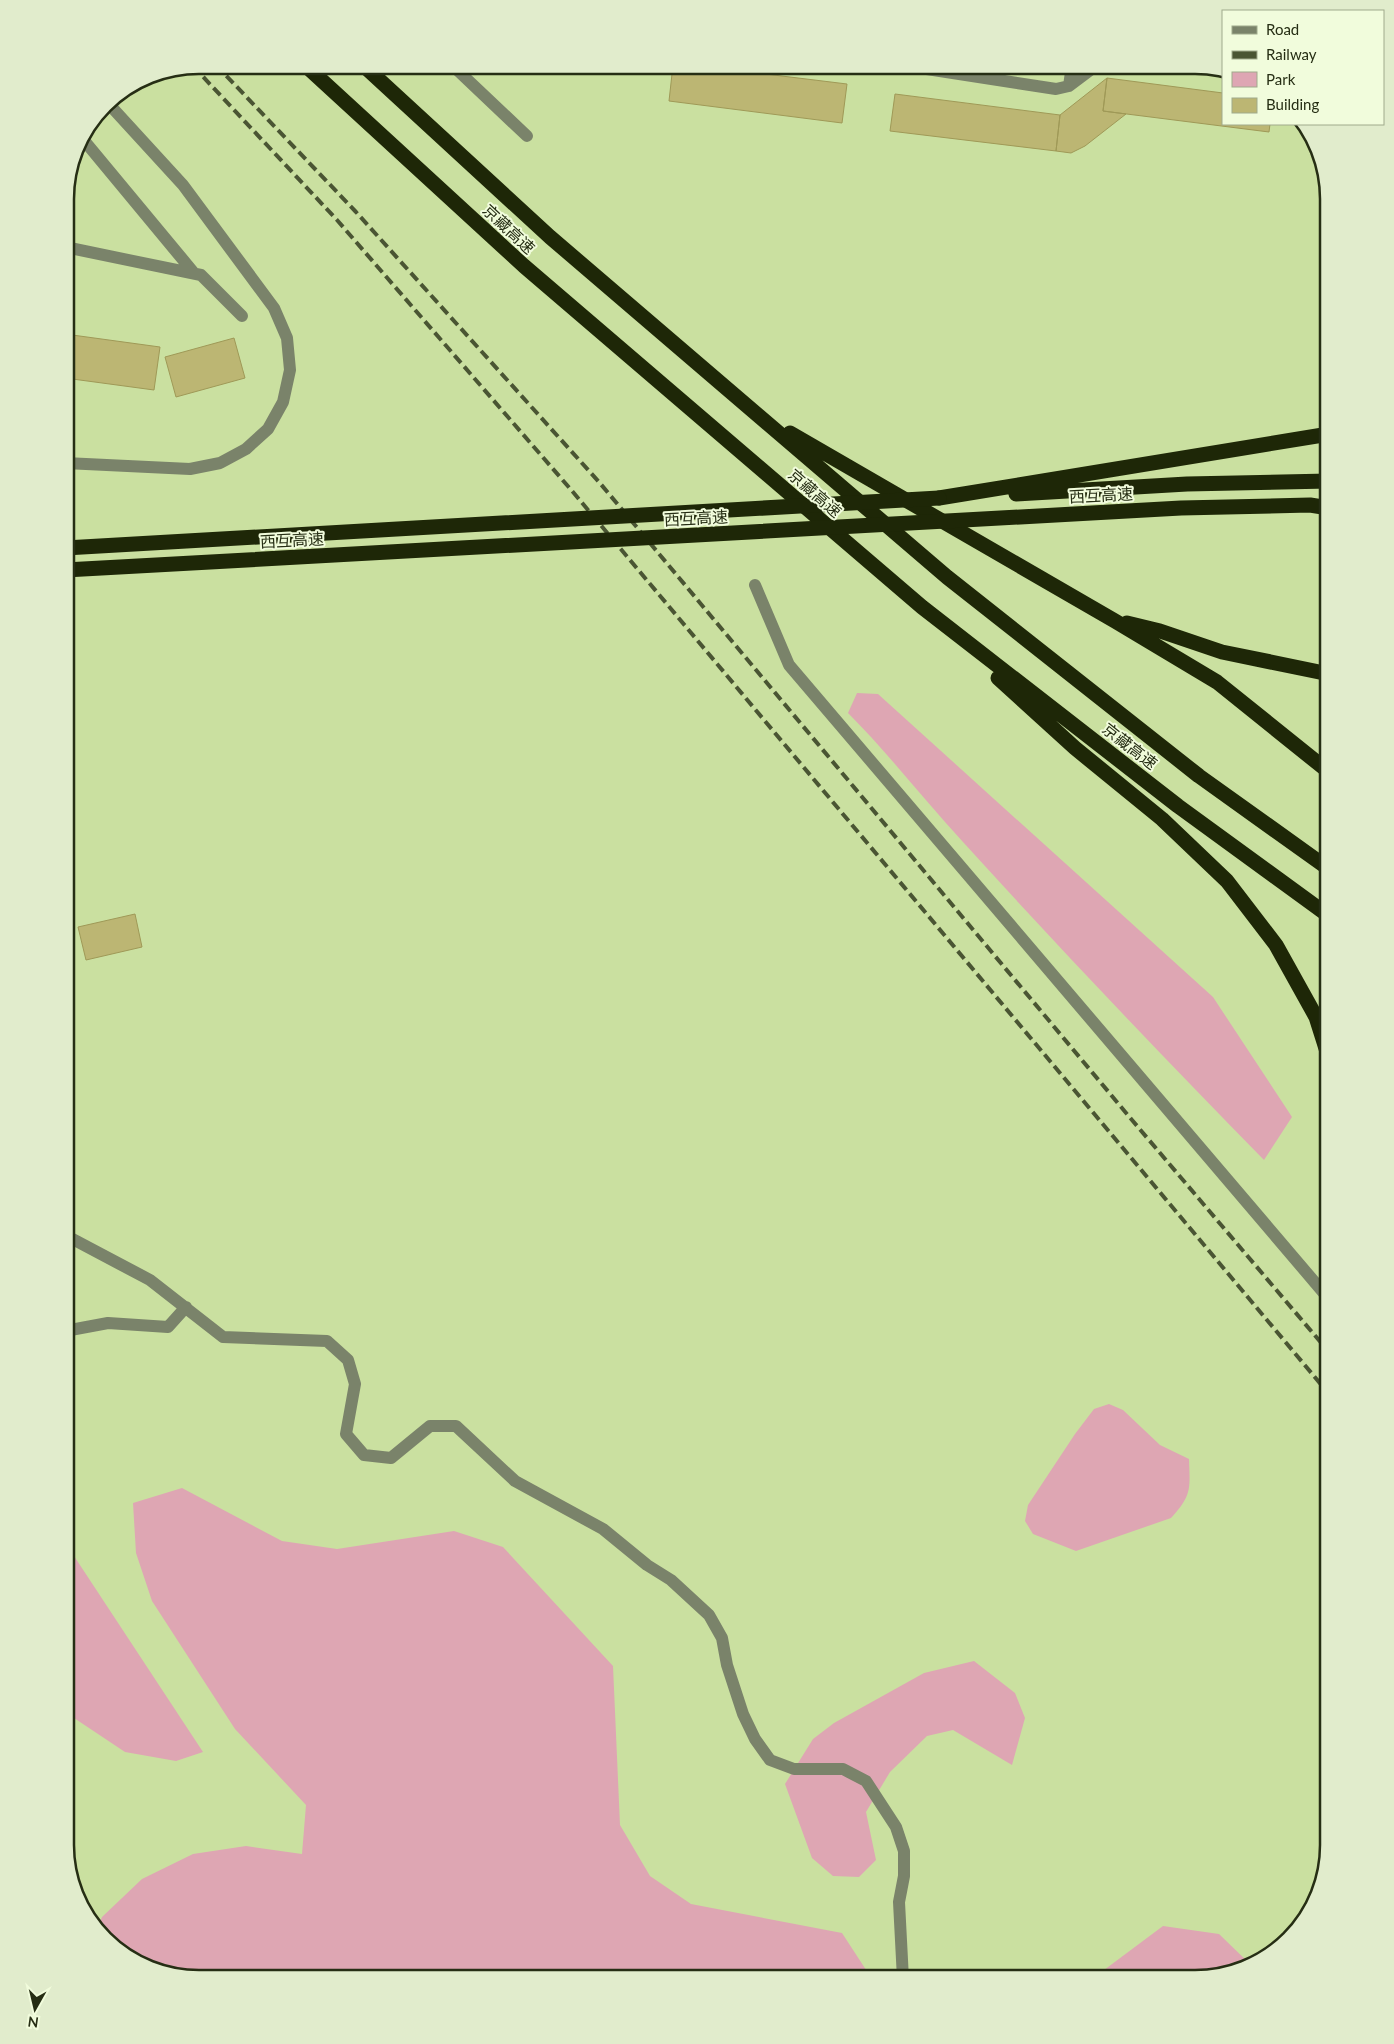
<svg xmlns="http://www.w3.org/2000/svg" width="1394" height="2044" font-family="Lato,'Noto Sans SC',sans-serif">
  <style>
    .green { fill: #dea6b3 }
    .building { fill: #bcb673; stroke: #9f9957 }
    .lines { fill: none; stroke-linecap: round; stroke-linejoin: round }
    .minor { stroke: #7a836a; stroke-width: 12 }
    .highway { stroke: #1e2707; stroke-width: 15 }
    .rail { stroke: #4a5533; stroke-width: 4; stroke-dasharray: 10 5; stroke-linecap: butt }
    .highway-bridge { stroke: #1e2707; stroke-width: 15 }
    .labels { text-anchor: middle; stroke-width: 4; stroke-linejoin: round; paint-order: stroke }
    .street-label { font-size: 16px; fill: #262e14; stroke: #f1fcdc }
    .rim { fill: none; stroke: #262e14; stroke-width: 2.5 }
  </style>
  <rect width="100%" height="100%" fill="#cae0a0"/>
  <path class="green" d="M857,693L878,694L1213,997L1292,1117L1264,1160C1162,1056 1061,950 963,842C924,800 889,754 848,713Z
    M1109,1404L1123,1410L1160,1445L1189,1459C1190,1489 1192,1495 1171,1518L1076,1551L1033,1534L1025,1521L1028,1505L1075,1434L1094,1409Z
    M182,1488L282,1541L337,1549L454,1531L503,1547L613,1666L620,1825L650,1876L691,1904L842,1933L872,1979H190L131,1961L98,1927L102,1917L142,1879L193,1854L246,1846L302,1854L306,1805L235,1729L152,1601L136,1553L133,1503Z
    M65,1548L74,1556L203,1752L176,1761L125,1752L65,1712Z
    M974,1661L1015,1693L1025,1718L1012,1765L953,1730L927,1736L890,1772L866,1812L876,1860L859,1877L833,1876L812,1858L785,1784L813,1739L834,1723L924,1673Z
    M1163,1926L1219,1934L1250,1964L1196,1979H1092Z"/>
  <path class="building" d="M673,65H692L847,84L842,123L669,101Z
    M1107,78L1103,111L1126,114L1085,146L1071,153L1056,151L1060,115Z
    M1107,78L1223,93V124H1270L1269,132L1103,111Z
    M895,94L1060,115L1056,151L890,131Z
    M65,334L160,347L154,390L65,378Z
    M234,338L245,378L176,397L165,357Z
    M135,914L142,947L86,960L78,927Z"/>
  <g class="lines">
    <path class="minor" d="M452,65L527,136
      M901,65L1056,89L1069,86L1097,65
      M1069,86L1072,65
      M82,138L194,273
      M65,247L201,275L242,316
      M65,463L190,469L220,463L246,449L268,429L283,402L290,370L287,338L274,308L183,185L107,102
      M755,585L789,665L1329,1299
      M65,1235L150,1280L223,1337L327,1341L348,1360L355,1384L346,1434L364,1455L391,1458L430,1426H456L515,1481L603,1529L647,1565L671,1580L709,1615L722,1638L727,1665L743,1714L755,1739L770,1760L794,1769H843L866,1781L896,1827L904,1851V1876L899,1902L903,1979
      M65,1331L108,1323L168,1327L186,1307"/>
    <path class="highway" d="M305,65L524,266L922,607L1178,806L1329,916
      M363,65L550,237L947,577L1199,776L1329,869
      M790,433L1115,621L1217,682L1329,772
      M1016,494L1187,484L1329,481
      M939,498L1329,434
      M1127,623L1160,631L1222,652L1329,674
      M998,678L1075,748L1162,819L1227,881L1276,945L1316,1017L1329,1058"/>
    <path class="rail" d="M216,65L356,212L599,482L1132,1120L1329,1352
      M193,66L337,220L573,492L1329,1394"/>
    <path class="highway-bridge" d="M65,548L939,498
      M65,570L1181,508L1310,505L1329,508"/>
  </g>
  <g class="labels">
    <g class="street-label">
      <text transform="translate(509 229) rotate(43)" y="6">京藏高速</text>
      <text transform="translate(815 493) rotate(41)" y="6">京藏高速</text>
      <text transform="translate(1101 495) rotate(-3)" y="6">西互高速</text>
      <text transform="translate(696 518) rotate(-3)" y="6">西互高速</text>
      <text transform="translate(292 540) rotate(-3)" y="6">西互高速</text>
      <text transform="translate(1130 746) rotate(38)" y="6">京藏高速</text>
    </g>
  </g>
  <path d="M0 0H1394V2044H0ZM199 74H1195A125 125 0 0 1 1320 199V1845A125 125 0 0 1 1195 1970H199A125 125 0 0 1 74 1845V199A125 125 0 0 1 199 74Z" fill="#e1eccc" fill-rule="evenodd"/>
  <path class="rim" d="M199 74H1195A125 125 0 0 1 1320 199V1845A125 125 0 0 1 1195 1970H199A125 125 0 0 1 74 1845V199A125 125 0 0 1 199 74Z"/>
  <rect x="1222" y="10" width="162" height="115" fill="#f1fcdc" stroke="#a0aa8c"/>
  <rect x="1232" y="26" width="25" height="8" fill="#7a836a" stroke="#a0aa8c"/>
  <text x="1266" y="35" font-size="15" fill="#262e14">Road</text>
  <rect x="1232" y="51" width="25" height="8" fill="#4a5533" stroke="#a0aa8c"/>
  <text x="1266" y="60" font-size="15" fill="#262e14">Railway</text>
  <rect x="1232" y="72" width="25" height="15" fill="#dea6b3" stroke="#a0aa8c"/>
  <text x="1266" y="85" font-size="15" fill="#262e14">Park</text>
  <rect x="1232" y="98" width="25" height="15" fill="#bcb673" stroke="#a0aa8c"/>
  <text x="1266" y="110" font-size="15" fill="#262e14">Building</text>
  <g transform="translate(35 2009) rotate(188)" stroke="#f1fcdc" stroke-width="4" paint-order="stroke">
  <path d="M0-4L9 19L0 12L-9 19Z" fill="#262e14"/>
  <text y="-8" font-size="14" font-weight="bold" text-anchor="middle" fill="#262e14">N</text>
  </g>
</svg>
